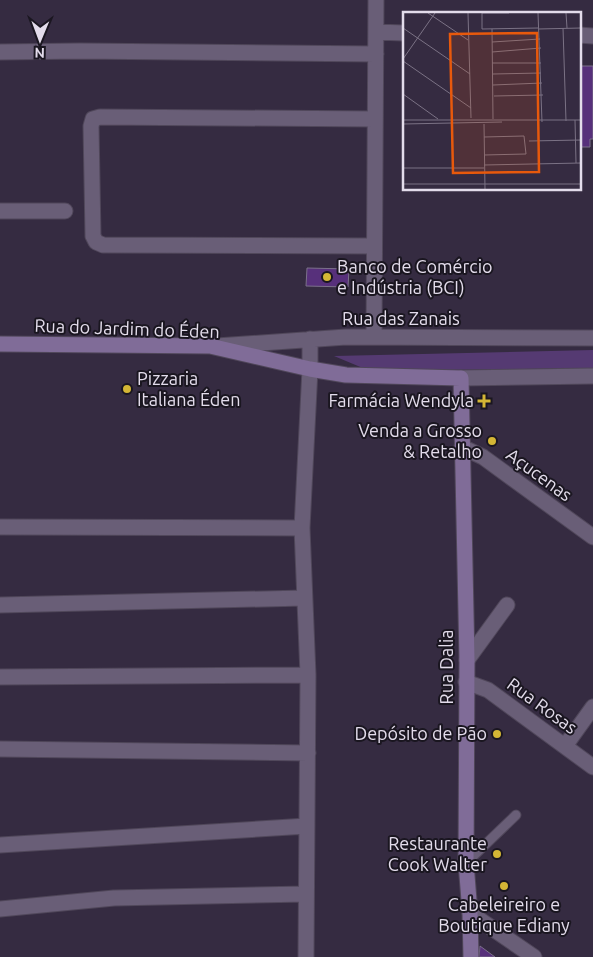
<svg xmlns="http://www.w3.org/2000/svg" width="593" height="957" font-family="Ubuntu,sans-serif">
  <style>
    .green { fill: #553a72 }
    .building { fill: #57307b; stroke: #7c718b }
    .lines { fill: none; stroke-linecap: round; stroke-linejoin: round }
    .lane-casing { stroke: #50475a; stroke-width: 11 }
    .street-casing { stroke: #50475a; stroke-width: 17 }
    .secondary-casing { stroke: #50475a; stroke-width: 17 }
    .lane { stroke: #695e77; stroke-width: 9 }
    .street { stroke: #695e77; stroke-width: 15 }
    .secondary { stroke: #806c98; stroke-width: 15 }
    .poi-dot { fill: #d4b635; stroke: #1a1620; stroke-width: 2 }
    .labels { text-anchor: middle; stroke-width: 4; stroke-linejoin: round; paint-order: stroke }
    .poi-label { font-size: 18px; fill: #e3dceb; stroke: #1a1620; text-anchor: end }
    .street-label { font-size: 18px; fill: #e3dceb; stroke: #1a1620 }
    .inset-road { fill: none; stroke: #7b7285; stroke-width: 1 }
    .view { fill: #e8590c; fill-opacity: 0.15; stroke: #e8590c; stroke-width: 2.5 }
    .inset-edge { fill: none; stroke: #e3dceb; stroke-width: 2.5 }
  </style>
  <rect width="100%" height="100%" fill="#352b41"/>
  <path class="green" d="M593,350V368L370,371L334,356Z"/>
  <path class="building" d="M579,66H593V139H590V147H579Z
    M307,268L349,269L348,287L306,286Z
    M480,946L495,957H479Z"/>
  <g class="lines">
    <defs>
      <path id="lane" d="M466,863L516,815"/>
      <path id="street" d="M376,32L404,33
        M579,35L593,36
        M0,52L80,51L376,54
        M0,211H65
        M374,246L103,245L96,242L93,236L91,126L93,119L100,117L375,119
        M374,336L376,0
        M217,346L346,337L593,338
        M461,378L593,376
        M462,447L483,457L593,537
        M0,527L302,528
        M0,605L304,598
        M467,660L507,605
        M0,677L308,675
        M466,682L488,690L593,767
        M565,746L593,707
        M0,749L308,753
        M0,845L307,826
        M0,909L114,898L306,894
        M470,913L534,957
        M306,957L308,675L302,528L310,369V339"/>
      <path id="secondary" d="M0,344L210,346L310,369L346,375L461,378L467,660L466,863L470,913L471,957"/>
    </defs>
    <use href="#lane" class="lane-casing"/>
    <use href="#street" class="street-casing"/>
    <use href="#secondary" class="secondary-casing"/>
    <use href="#lane" class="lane"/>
    <use href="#street" class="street"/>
    <use href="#secondary" class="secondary"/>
  </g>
  <g class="poi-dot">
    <circle cx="327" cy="277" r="5"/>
    <circle cx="127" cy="389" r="5"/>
    <path d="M481.5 393.5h5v5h5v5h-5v5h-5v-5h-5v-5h5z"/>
    <circle cx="492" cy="441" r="5"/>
    <circle cx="497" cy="734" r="5"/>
    <circle cx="497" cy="854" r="5"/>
    <circle cx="504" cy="886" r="5"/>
  </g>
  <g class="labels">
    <g class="poi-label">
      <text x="337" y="273" text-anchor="start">Banco de Comércio<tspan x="337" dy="21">e Indústria (BCI)</tspan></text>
      <text x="137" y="385" text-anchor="start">Pizzaria<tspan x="137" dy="21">Italiana Éden</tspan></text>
      <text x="474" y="407">Farmácia Wendyla</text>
      <text x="482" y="437">Venda a Grosso<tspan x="482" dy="21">&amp; Retalho</tspan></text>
      <text x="487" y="740">Depósito de Pão</text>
      <text x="487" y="850">Restaurante<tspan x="487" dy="21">Cook Walter</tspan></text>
      <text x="504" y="911" text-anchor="middle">Cabeleireiro e<tspan x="504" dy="21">Boutique Ediany</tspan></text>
    </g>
    <g class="street-label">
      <text x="401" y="325">Rua das Zanais</text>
      <text transform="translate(127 329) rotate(2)" y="6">Rua do Jardim do Éden</text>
      <text transform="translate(539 475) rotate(36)" y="6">Açucenas</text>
      <text transform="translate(447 667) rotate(-90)" y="6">Rua Dalia</text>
      <text transform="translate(542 706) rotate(36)" y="6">Rua Rosas</text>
    </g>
  </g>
  <g transform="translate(403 12)">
    <rect width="178" height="178" fill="#352b41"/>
    <path class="inset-road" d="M25,1L65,28M65,1L68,106M79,1V17L135,16M79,1H106M135,1L139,110M163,1L164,16M0,16L67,62M160,16L163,109M89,17L90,107M135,17L178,16M89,30L137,27M89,40L138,36M0,47L32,1M0,49L68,96M89,51H138M90,62L138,61M90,73L139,71M0,82L35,107M91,84L140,83M0,108H178M172,108L173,151M0,112L99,110M81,112L82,177M81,125L121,124L123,142L81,143M126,129L178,128M81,153L178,151M0,156H81M0,177V172H178"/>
    <path class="view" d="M134,21L136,160L50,161L47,22Z"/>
    <rect width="178" height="178" class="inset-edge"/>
  </g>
  <g transform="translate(40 40) rotate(181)" stroke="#1a1620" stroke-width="4" paint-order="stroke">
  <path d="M0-4L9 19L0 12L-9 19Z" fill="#e3dceb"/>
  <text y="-8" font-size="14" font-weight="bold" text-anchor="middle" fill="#e3dceb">N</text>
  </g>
</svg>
